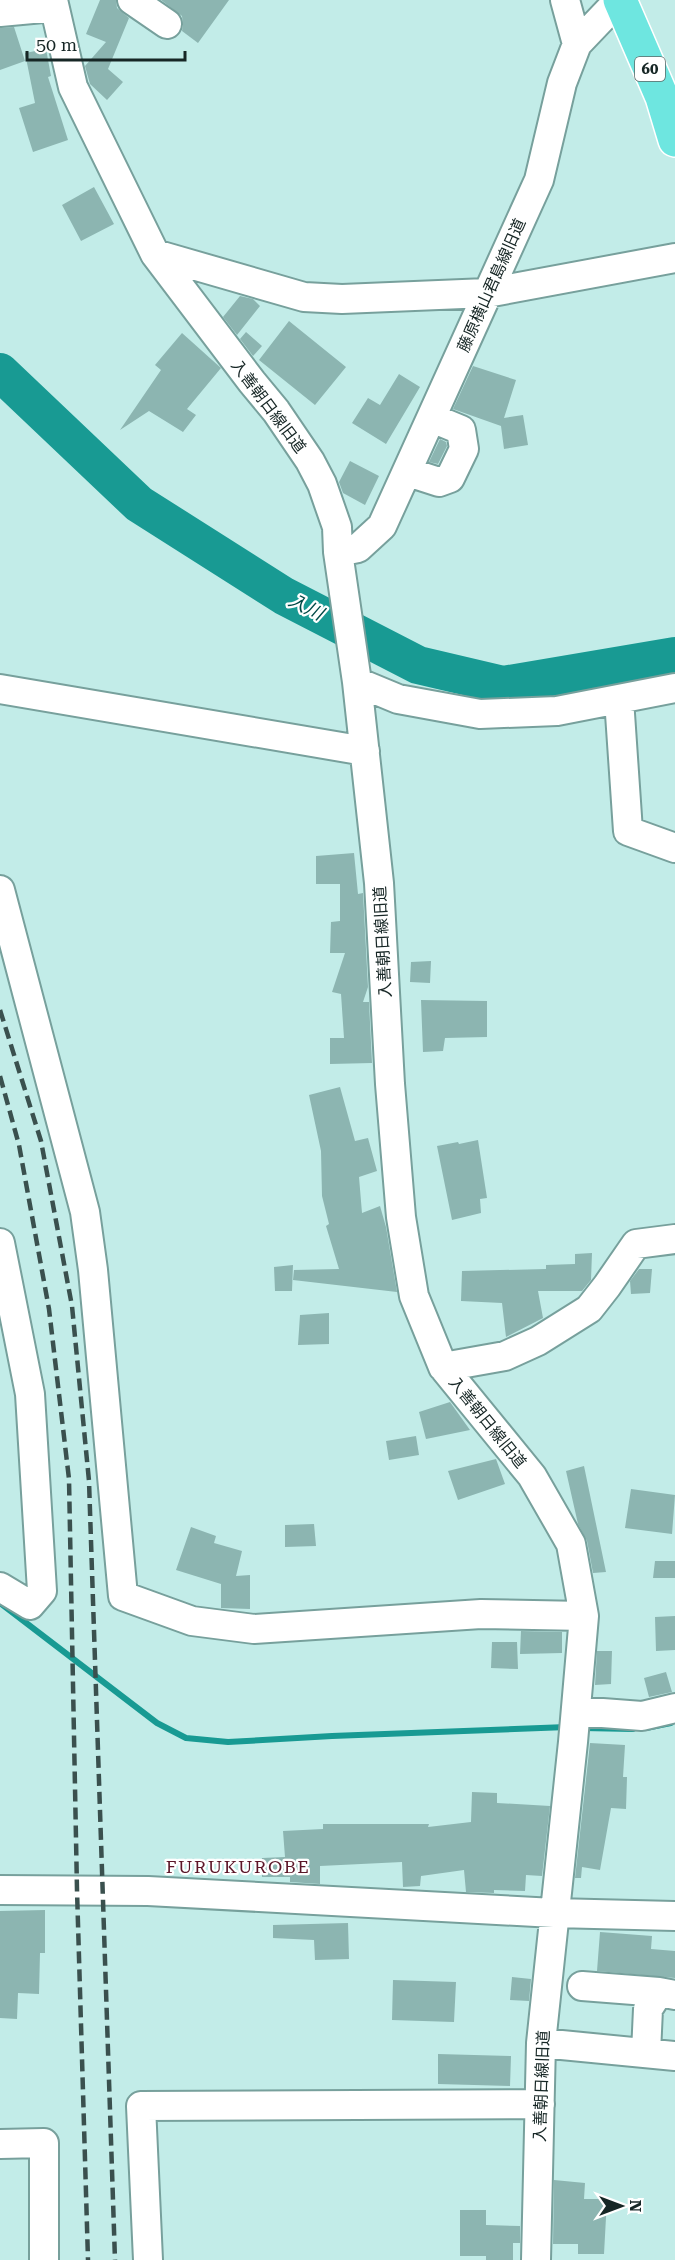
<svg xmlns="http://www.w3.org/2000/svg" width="675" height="2260" font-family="'Roboto Serif','Noto Sans JP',serif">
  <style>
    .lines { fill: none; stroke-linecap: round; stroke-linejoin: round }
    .stream { stroke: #189a93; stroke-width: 6 }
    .river { stroke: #189a93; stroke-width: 38 }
    .building { fill: #8cb5b1 }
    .minor-casing { stroke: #77a09c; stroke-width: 32 }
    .major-casing { stroke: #fff; stroke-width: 36 }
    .minor { stroke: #fff; stroke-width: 28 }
    .major { stroke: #6ee6e0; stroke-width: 33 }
    .rail { stroke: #3a504e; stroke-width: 4.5; stroke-dasharray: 12 6; stroke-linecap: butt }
    .labels { text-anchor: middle; stroke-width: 4.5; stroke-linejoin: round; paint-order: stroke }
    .shield { fill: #fff; stroke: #5c6766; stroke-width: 1.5 }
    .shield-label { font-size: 15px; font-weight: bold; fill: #162625 }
    .street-label { font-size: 16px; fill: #162625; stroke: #fff }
    .water-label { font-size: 18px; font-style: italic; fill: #014a47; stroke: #fff }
    .neighbourhood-label { font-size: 18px; letter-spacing: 1.5px; fill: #5b1628; stroke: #fff }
  </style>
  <rect width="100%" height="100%" fill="#c2ece8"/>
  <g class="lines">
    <path class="stream" d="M0,1603L157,1723L186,1738L228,1742L332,1736L567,1727
      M583,1728L633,1729
      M646,1728L671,1723"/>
    <path class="river" d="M0,372L139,504L284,596L418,665L503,685L675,656"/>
  </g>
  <path class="building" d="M100,0H116L117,8L129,18L108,69L123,82L107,100L90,84L85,66L106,42L86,34Z
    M161,0H229L198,43L182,31L183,25L182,16Z
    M14,27L25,61L0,70V28Z
    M46,49L51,76L48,77L68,140L33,152L19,108L35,103L25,53Z
    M94,187L114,224L81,241L62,205Z
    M240,296L253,299L260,306L237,335L223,317Z
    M289,321L346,367L315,405L259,360Z
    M246,332L262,346L253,356L240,339Z
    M182,333L221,368L187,409L196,415L183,432L149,411L120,430L161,370L155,365Z
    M473,366L516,380L504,418L523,415L528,445L504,449L501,426L453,409Z
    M399,374L420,387L386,444L352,423L368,398L380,405Z
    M440,439L446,442L447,446L438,464L429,462Z
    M350,461L379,476L365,505L343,493L339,482Z
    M354,853L358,894L363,893L368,987L363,1002H369L372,1063L330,1064V1038H344L341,994L332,992L345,953H330L331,922L340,921V884H316V856Z
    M431,961L430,983L410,982L411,962Z
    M421,1000L487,1001V1037L445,1038L443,1051L423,1052Z
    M340,1087L355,1141L368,1138L377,1171L359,1177L362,1213L380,1206L386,1227L397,1292L293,1280L294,1270L339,1269L326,1226L329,1224L322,1196L321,1151L309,1095Z
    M478,1140L487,1198L480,1199L481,1213L452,1220L437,1146L458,1142L459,1144Z
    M592,1253L591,1280L582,1291H538L543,1318L506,1337L502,1303L461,1301L462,1271L546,1269V1265L575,1264V1254Z
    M293,1265L292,1291H275L274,1267Z
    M639,1269H652L650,1293L631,1294L630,1281Z
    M329,1313V1344L298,1345L300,1315Z
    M450,1402L470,1430L426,1439L419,1412Z
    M416,1436L419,1455L389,1460L386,1441Z
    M496,1459L505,1484L458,1500L448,1471Z
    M584,1466L606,1572L593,1573L587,1541L578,1524L566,1471Z
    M631,1489L675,1495L672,1534L625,1528Z
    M314,1524L316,1546L285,1547V1525Z
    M191,1527L216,1536L214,1543L242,1551L236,1576L250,1575V1609L221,1608V1584L176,1570Z
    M655,1561H675V1578H653Z
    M675,1616V1650L656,1651L655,1617Z
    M521,1631L562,1632V1653L520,1654Z
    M492,1642H517L518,1669L491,1668Z
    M597,1651H612L611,1684L595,1685Z
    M666,1672L672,1692L649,1697L644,1678Z
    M590,1743L625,1745L623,1777H627L626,1809L611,1808L600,1870L582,1867L581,1878H575Z
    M472,1792L497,1793V1803L550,1806L542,1876L526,1875L525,1891L494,1890V1893L466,1892L464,1870L421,1876L420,1886L403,1887L402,1862L320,1866V1884L290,1882V1877H262V1858L285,1857L283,1831L323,1829V1824H429L428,1827L471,1822Z
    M45,1910V1953H40L39,1994L18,1993L17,2019L0,2018V1911Z
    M348,1923L349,1959L315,1960L314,1940L273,1938V1925Z
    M600,1932L652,1936L651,1949L675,1951V1978L597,1971Z
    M512,1977L531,1979L529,2001L510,2000Z
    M393,1980L456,1982L454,2022L392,2020Z
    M438,2054L511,2056L510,2086L438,2084Z
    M554,2180L585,2183L584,2199H607L604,2254H578V2244H553Z
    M460,2210H486V2225L520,2226V2243H513V2260H486V2256H460Z"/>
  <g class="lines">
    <defs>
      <path id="minor" d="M53,0L73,87L155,254L252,382L276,411L310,461L322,484L337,527L338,552L357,682L379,883L390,1084L401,1217L414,1296L443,1367L532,1476L571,1544L584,1616L573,1742L541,2043L536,2260
        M132,0L167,24
        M565,0L577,44
        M0,12L54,7
        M155,254L304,297L342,299L487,293L675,258
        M408,472L439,482L450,478L464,449L461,430L432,418
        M338,552L358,548L382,526L539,180L562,83L577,44L619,0
        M357,682L398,699L480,714L557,711L675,688
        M0,689L365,751
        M619,699L628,831L675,848
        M0,890L85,1212L93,1270L123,1596L192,1621L254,1629L481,1614L584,1616
        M0,1243L30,1394L42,1591L30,1605L0,1587
        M443,1367L505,1356L538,1341L589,1309L607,1286L636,1244L675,1239
        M576,1711L642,1716L675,1708
        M0,1890L148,1891L554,1913L675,1916
        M582,1986L659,1992
        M541,2043L675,2056
        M646,2053L648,2009L659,1992L675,1995
        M0,2144L44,2143V2260
        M148,2260L141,2106L540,2104"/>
      <path id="major" d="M620,0L662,97L675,140"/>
    </defs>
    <use href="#minor" class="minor-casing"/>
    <use href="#major" class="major-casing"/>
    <use href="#minor" class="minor"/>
    <use href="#major" class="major"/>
    <path class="rail" d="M0,1010L41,1141L72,1306L89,1481L115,2260
      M0,1076L19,1145L49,1309L69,1479L77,1890L88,2260"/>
  </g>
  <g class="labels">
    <rect class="shield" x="635" y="57" width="30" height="24" rx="4.5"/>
    <g class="shield-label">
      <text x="650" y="74">60</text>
    </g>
    <g class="street-label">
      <text transform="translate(491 285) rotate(-66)" y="6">藤原横山君島線旧道</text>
      <text transform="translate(269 406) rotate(53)" y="6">入善朝日線旧道</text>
      <text transform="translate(382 942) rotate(-93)" y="6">入善朝日線旧道</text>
      <text transform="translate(488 1422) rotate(51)" y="6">入善朝日線旧道</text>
      <text transform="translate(541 2086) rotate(-88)" y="6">入善朝日線旧道</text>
    </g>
    <g class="water-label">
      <text transform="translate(306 607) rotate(27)" y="6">入川</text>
    </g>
    <g class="neighbourhood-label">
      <text x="238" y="1873">FURUKUROBE</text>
    </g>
  </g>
  <g transform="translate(621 2206) rotate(90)" stroke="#ffffff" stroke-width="4.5" paint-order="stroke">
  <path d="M0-4.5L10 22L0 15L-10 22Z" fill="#162625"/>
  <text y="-9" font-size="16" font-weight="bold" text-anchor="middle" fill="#162625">N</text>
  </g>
  <path d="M27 51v9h158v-9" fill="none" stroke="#162625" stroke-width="3"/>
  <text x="36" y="51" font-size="18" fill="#162625" stroke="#ffffff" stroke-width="4.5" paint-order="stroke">50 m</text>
</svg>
